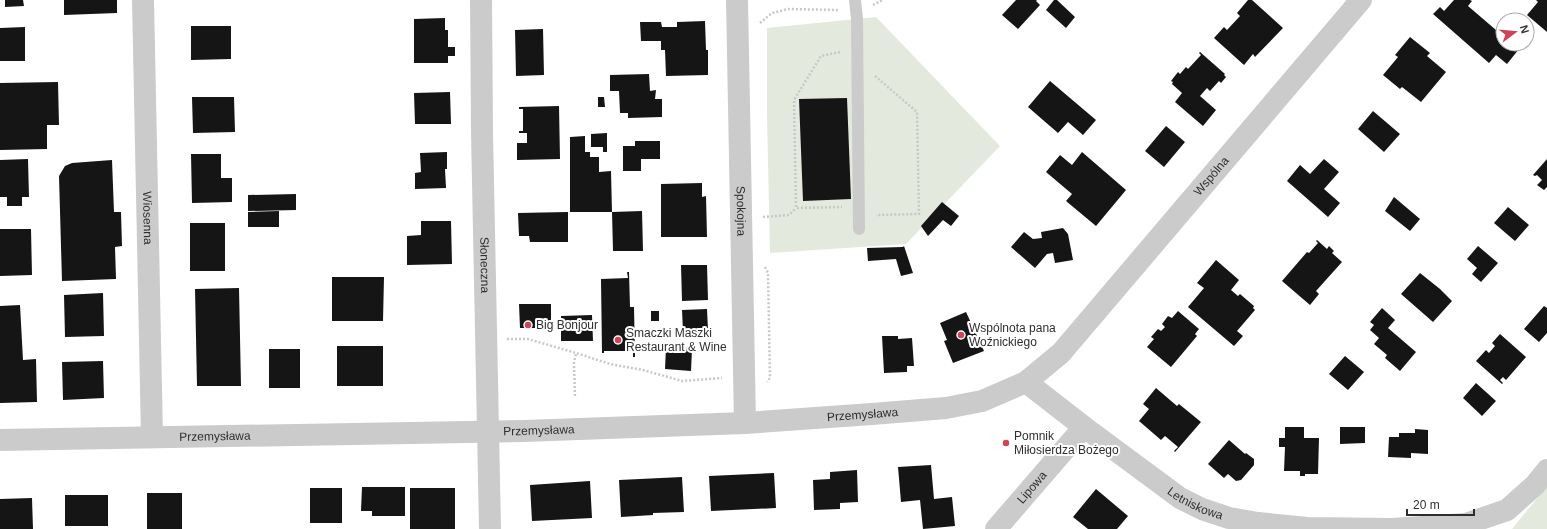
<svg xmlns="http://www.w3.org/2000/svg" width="1547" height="529" font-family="Arial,sans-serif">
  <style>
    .green { fill: #e4e9dd }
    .building { fill: #151515 }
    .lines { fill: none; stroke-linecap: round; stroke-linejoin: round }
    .path { stroke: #c8c8c8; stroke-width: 2.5; stroke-dasharray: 2 2; stroke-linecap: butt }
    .service { stroke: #cbcbcb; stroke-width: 12 }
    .minor { stroke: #cbcbcb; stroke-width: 22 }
    .poi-dot { fill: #d04457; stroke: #fff; stroke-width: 1.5 }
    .labels { text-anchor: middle; stroke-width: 4; stroke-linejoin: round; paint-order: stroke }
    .street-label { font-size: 12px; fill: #2e2e2e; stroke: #fff }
    .poi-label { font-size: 12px; fill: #2e2e2e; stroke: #fff; text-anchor: start }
  </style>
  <rect width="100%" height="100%" fill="#fff"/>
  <path class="green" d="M876,17L1000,146L906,244L770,253L767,116V28Z
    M1547,486V529H1512Z"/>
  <path class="building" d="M5,0H23L24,6L5,7Z
    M64,0H117V13L64,15Z
    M1016,0H1037L1036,1L1040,5L1018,29L1002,15Z
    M1054,0H1057L1075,17L1066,28L1046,10Z
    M1248,0H1252L1283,28L1255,57L1253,54L1244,65L1214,38L1224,27L1227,30L1240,16L1237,13Z
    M1454,0H1470L1472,1L1468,6L1503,36V44H1513L1519,49L1507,64L1496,55L1489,63L1433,14L1440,7L1444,11Z
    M1536,0H1547V32L1527,15L1538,2Z
    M445,18V30H448V47H455V56H448V63H414V19Z
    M705,21L706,50H708V75L666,76L665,50H661V41H641L640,22H661L662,27H677V22Z
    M191,26H231V59L191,60Z
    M25,27V61H0V28Z
    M543,29L544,75L516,76L515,30Z
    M1410,37L1430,53L1427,56L1446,72L1421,102L1402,87L1400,89L1383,75L1398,57L1395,55Z
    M1200,52L1225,74L1224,75L1226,77L1221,83L1219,81L1210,91L1207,88L1200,96L1216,110L1203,126L1175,102L1182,93L1172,84L1173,82L1171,81L1178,72L1180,74L1186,67L1188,69L1201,55L1199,53Z
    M649,74L650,91L656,90L655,99H662V117L628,118V113H620L619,91H610V75Z
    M1050,81L1096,120L1083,135L1068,122L1058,133L1028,107Z
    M58,82L59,125H47V149L0,150V83Z
    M450,92L451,124H415L414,93Z
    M192,97H234L235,132L193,133Z
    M598,97H604L605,107H598Z
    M847,98L851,199L803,201L799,99Z
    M559,106L560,159L517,160V143H527V133H519V131H523V109H519V107Z
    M1373,111L1400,134L1384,152L1358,129Z
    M1166,126L1185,142L1164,167L1145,151Z
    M607,133V152H603V147H591V134Z
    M585,136V152H590V157H599V172L611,171L612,212H570V137Z
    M635,141H660V159H641V171H623V146H635Z
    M447,152V169H445L446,188L415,189V173L421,172L420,153Z
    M1082,152L1126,190L1096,226L1066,201L1072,194L1046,172L1060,155L1072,165Z
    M191,154H221V178H232V202L192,203Z
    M28,159L29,197H22V206H7V197H0V160Z
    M1324,159L1339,172L1324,189L1340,203L1328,217L1287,181L1300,165L1310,174Z
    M1547,159V187L1544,190L1537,185L1542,180L1537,175L1535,176L1533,175Z
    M112,160L114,212H121L122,246L115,247L116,279L62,281L59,176L65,166L72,163Z
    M702,183V197L706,196L707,237H661V184Z
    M296,194V210L248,211V195Z
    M1394,197L1420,219L1410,231L1385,211Z
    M942,202L959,216L951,226L943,220L928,236L921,226Z
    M1508,207L1529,225L1515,241L1494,223Z
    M279,211V227H248V212Z
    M642,211L643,251H613L612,212Z
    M568,212V242H530L529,236H519L518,213Z
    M421,221H451L452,264L407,265V236L421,235Z
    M190,223H225V271H190Z
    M1063,228L1068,234L1073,260L1055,263L1053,253L1047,254L1035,268L1011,247L1024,232L1033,239L1042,238L1041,232Z
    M0,229H31L32,275L0,276Z
    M1317,240L1327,249L1329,246L1334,251L1332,253L1342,262L1316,291L1319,294L1310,305L1282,281L1307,252L1309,253L1318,243L1316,241Z
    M904,246L913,273L901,276L896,259L868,261L867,248L903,247Z
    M1478,246L1498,263L1481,282L1472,274L1477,268L1467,259Z
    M1216,260L1239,280L1231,290L1238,296L1240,294L1254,306L1253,308L1255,310L1237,331L1243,336L1234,346L1188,307L1204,288L1197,283Z
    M681,265H707L708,300L682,301Z
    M627,272H629L630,307H634L635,357H633V351H604V353H602L601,279L628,278Z
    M1420,273L1440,289L1452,301L1433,322L1401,294Z
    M332,277H384L383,321H332Z
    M239,288L241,386H197L195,289Z
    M103,293L104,336L65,337L64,295Z
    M519,304H551V328H520Z
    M20,305L23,360L36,359L37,402L0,403V306Z
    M1544,306L1547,308V333L1539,342L1524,329Z
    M1382,308L1395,320L1388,328L1416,352L1400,371L1385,358L1387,355L1374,344L1379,338L1370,330L1374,325L1370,322Z
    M707,309L708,330L683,331L682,310Z
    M651,311H659V321H651Z
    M1178,311L1199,329L1195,334L1197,336L1171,367L1147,347L1154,339L1151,337L1158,329L1161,331L1165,327L1162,324L1168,316L1172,318Z
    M966,312L984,351L953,363L944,341L947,340L940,323Z
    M592,315L593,341H561V316Z
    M1500,334L1526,357L1506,380L1503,377L1500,380L1503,383L1502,384L1476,361L1486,350L1489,353L1495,346L1492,343Z
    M882,336H898V339L912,338L914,366H907V372L884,373Z
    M337,346H383V386H337Z
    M666,348L692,349L691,371L665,369Z
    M269,349H300V388H269Z
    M1345,356L1364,372L1348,390L1329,374Z
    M103,361L104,398L63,400L62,362Z
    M1476,383L1496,401L1482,416L1463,398Z
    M1156,388L1177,406L1179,404L1201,422L1175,452L1174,451L1178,447L1165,436L1161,440L1139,421L1149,409L1143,404Z
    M1285,427H1304V438H1319L1318,474H1305V476H1300V471H1284L1285,447H1279V438H1285Z
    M1340,427H1365V443L1340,444Z
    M1415,429L1428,430V454L1411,453V458L1388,457L1389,437H1399V433H1415Z
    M1229,440L1245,454L1246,453L1254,459V465L1241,480L1236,481L1228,474L1224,478L1208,464Z
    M931,465L934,499L952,497L955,526L923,529L920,500L901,502L898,467Z
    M857,470L858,502L840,503V509L814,510L813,480L830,479V472Z
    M774,473L776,508L711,511L709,476Z
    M682,477L684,512L653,513V515L621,517L619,480Z
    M590,481L592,518L532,521L530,485Z
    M362,487H405V516H372V511H361Z
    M310,488H342V523H310Z
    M410,488H455V529H410Z
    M1096,489L1128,516L1117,529H1088L1073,517Z
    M147,493H182V529H147Z
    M65,495H108V526H65Z
    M32,498L33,529H0V499Z"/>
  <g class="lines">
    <path class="path" d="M873,5L883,0
      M760,23L772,13L788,9L839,10
      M840,52L821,56L794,100L796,208L842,207
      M875,76L917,112L919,214L876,215
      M763,217L789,215L796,208
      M765,267L768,273L770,378L767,382
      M507,339H528L576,353L610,364L643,370L682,381L722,378
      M575,396L574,363L576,353"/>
    <path class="service" d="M855,0L857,19L859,229"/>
    <g class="minor">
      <path id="s1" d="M143,0L152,437"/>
      <path id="s2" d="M481,0L482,132L490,529"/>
      <path id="s3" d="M737,0L745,423"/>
      <path id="s4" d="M1026,382L1084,427L1180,498L1202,509L1229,518L1258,523L1307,528L1393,529L1466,524L1507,510L1535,485L1547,470"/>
      <path id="s5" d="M0,440L524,431L745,423L872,414L946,408L982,401L1026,382L1061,353L1361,0"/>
      <path id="s6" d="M996,529L1084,427"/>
    </g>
  </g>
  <g class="poi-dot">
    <circle cx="528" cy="325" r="4"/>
    <circle cx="961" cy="335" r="4"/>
    <circle cx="618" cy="340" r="4"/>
    <circle cx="1006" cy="443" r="4"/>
  </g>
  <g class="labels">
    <g class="street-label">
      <text dy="4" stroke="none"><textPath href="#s5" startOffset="1309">Wspólna</textPath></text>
      <text dy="4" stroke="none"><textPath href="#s3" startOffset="211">Spokojna</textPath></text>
      <text dy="4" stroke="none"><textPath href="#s1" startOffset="218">Wiosenna</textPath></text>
      <text dy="4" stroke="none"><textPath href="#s2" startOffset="265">Słoneczna</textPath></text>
      <text dy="4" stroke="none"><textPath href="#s5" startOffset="863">Przemysława</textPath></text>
      <text dy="4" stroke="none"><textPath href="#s5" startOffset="539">Przemysława</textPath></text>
      <text dy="4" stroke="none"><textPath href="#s5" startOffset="215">Przemysława</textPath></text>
      <text dy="4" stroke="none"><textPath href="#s6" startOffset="55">Lipowa</textPath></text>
      <text dy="4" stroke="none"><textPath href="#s4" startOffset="209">Letniskowa</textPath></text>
    </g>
    <g class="poi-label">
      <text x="536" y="329">Big Bonjour</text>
      <text x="969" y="332">Wspólnota pana<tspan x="969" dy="14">Woźnickiego</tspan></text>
      <text x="626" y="337">Smaczki Maszki<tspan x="626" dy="14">Restaurant &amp; Wine</tspan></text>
      <text x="1014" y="440">Pomnik<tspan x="1014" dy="14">Miłosierdza Bożego</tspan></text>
    </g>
  </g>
  <g transform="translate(1515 32) rotate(74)"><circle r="19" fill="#ffffff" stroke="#ababab"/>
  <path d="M0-3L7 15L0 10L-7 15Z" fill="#d04457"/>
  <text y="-6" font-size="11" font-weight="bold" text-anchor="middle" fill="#2e2e2e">N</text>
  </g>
  <path d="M1407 509v6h67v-6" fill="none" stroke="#2e2e2e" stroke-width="2"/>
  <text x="1413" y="509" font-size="12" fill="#2e2e2e" stroke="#ffffff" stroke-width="3" paint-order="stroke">20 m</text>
</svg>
